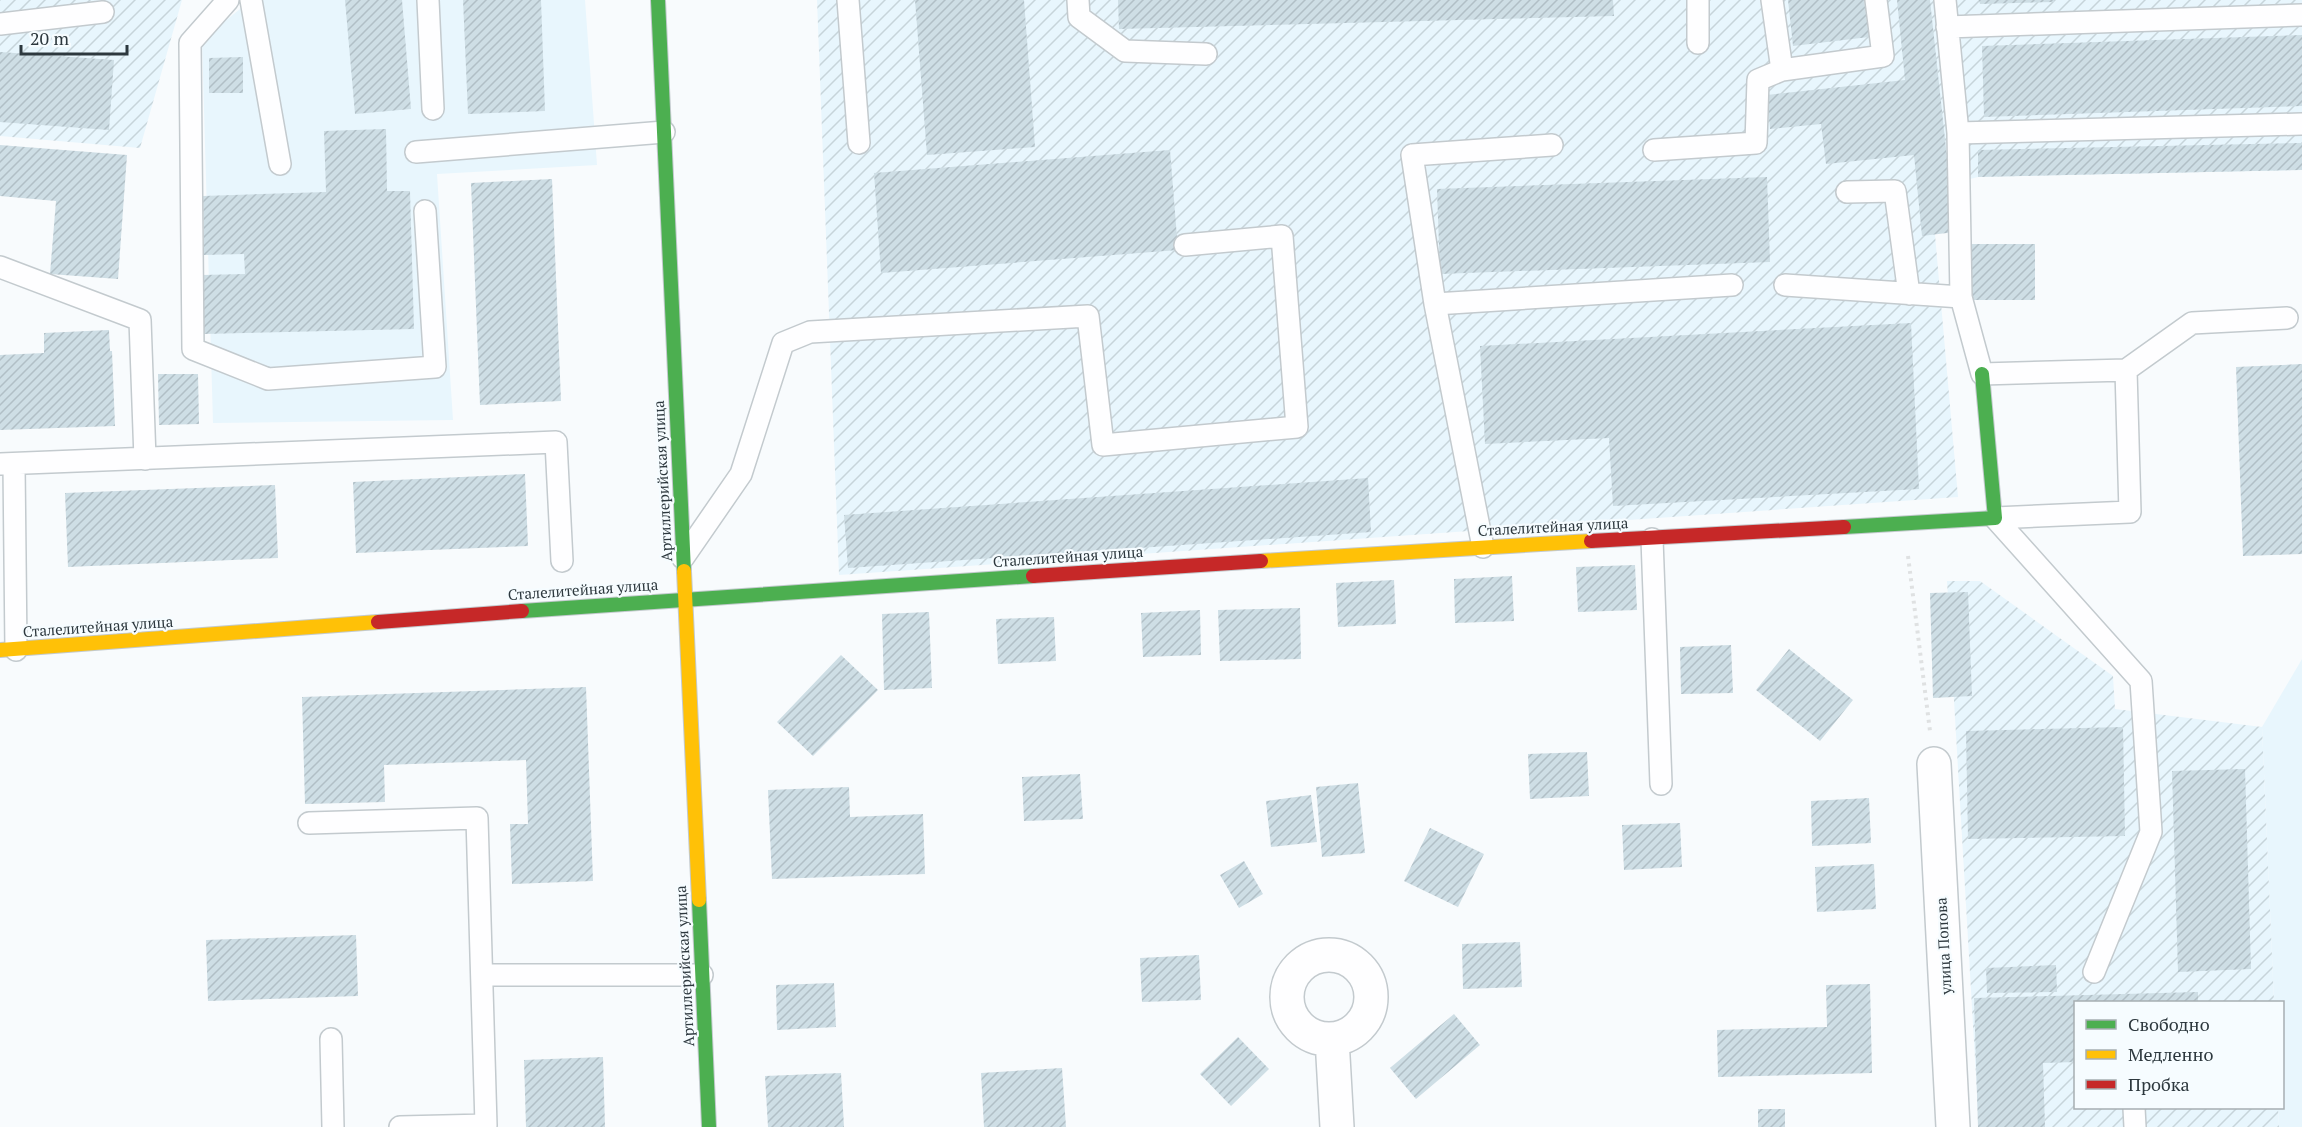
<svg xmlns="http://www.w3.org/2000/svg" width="2302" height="1127" font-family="'PT Serif',serif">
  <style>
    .built { fill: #e8f6fd }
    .industrial { fill: url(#industrial-furrows) }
    .building { fill: url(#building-hatch) }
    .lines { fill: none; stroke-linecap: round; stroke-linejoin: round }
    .lane-casing { stroke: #c3cace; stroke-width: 24 }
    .street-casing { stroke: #c3cace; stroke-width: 36 }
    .fast-casing { stroke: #c3cace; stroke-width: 16 }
    .slow-casing { stroke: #c3cace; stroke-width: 16 }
    .jam-casing { stroke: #c3cace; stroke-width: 16 }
    .path { stroke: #dfe1e2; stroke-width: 4; stroke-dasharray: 3 4.5; stroke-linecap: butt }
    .lane { stroke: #fefeff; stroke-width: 21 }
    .street { stroke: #fefeff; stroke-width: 33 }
    .fast { stroke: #4caf50; stroke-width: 14 }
    .slow { stroke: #ffc107; stroke-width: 14 }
    .jam { stroke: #c62828; stroke-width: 14 }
    .labels { text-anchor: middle; stroke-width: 4.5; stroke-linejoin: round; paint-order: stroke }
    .street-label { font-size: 15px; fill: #2d383e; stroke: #f6fcff }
  </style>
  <defs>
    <pattern id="industrial-furrows" width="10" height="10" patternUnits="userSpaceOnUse" patternTransform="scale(1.5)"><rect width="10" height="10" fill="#e8f6fd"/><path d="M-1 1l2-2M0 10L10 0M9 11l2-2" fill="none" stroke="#c7d4da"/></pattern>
    <pattern id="building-hatch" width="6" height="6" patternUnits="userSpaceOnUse" patternTransform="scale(1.5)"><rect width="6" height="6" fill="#cedee5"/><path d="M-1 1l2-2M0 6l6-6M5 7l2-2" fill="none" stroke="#b1bfc6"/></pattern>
  </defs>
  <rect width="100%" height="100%" fill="#f8fbfd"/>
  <path class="built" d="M251,0H585L597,165L437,174L453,420L213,423L202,40Z
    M2302,659V1127H2279L2278,1108H2282V1002H2274L2262,727Z"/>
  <path class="industrial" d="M0,0H182L140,148L0,136Z
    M817,0H2302V170L1978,177L1931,189L1958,497L839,575Z
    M1947,581H1980L2113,676L2115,709L2262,727L2274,1002H2076V1108H2278L2279,1127H1979Z"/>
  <path class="building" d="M345,0H402L411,109L355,114Z
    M463,0H541L545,111L468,114Z
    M915,0H1024L1035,147L927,155Z
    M1118,0H1613L1614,16L1119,29Z
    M1788,0H1864L1869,37L1793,46Z
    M1897,0H1930L1955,232L1922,236L1914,155L1826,164L1821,124L1770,129L1767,95L1905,80Z
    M1979,0H2054V2L1980,4Z
    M2302,35V106L1984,117L1982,46Z
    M0,52L114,60L109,130L0,122Z
    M243,57V93H209V58Z
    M386,129L387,191H410L414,329L203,334L202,275L245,274L244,254L204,255L203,196L326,192L324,131Z
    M2302,143V170L1978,177V150Z
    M0,145L127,155L118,279L50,274L56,201L0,196Z
    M1170,150L1178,250L881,273L874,173Z
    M1767,177L1770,262L1440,274L1437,189Z
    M552,179L561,401L480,405L471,183Z
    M1971,244H2035V300H1971Z
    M1911,323L1919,489L1613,506L1609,438L1485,444L1480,346Z
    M109,330L110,351H112L115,426L0,430V355L44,353V333Z
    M2302,364V554L2243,556L2236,367Z
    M158,374H198L199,424L159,425Z
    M525,474L528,546L356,553L353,482Z
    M1368,478L1371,532L848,568L844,515Z
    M275,485L278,558L68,567L65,493Z
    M1635,565L1637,610L1578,612L1576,567Z
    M1512,576L1514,621L1455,623L1454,579Z
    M1394,580L1396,624L1338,627L1336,583Z
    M1968,592L1972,696L1933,698L1930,593Z
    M1300,608L1301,659L1220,661L1218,610Z
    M1200,610L1201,655L1143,657L1141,613Z
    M929,612L932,688L884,690L882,614Z
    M1054,617L1056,661L998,664L996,619Z
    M1731,645L1733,693L1681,694L1680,647Z
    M1789,649L1853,700L1820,741L1756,690Z
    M841,655L878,690L813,756L777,722Z
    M586,687L593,881L512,884L510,824H528L526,760L384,765L385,802L305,804L302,697Z
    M2123,727L2125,836L1968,839L1966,731Z
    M1587,752L1589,796L1530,799L1528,754Z
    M2245,769L2251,969L2178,972L2172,771Z
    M1080,774L1083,819L1024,821L1022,777Z
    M1358,783L1365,853L1322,857L1316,787Z
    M849,787L850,817L923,814L925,874L772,879L768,790Z
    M1311,795L1317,842L1271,847L1266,801Z
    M1869,798L1871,843L1812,846L1811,801Z
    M1680,823L1682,867L1624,870L1622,825Z
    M1430,828L1484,854L1458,907L1404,881Z
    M1244,861L1263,894L1239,908L1220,875Z
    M1874,864L1876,909L1817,912L1815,867Z
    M356,935L358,996L208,1001L206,940Z
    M1520,942L1522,987L1463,989L1462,944Z
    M1199,955L1201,1000L1142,1002L1140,958Z
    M2056,965L2057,992L1987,993L1986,968Z
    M834,983L836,1027L777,1030L776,985Z
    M1870,984L1872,1073L1718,1077L1717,1030L1827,1027L1826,985Z
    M2198,992V1002H2076V1062L2043,1063L2045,1127H1978L1974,998Z
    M1454,1014L1480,1045L1416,1099L1390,1068Z
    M1238,1037L1269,1069L1231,1106L1200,1074Z
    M603,1057L605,1127H526L524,1060Z
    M1062,1068L1066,1127H984L981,1073Z
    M841,1073L844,1127H768L765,1076Z
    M1758,1109H1785V1127H1758Z"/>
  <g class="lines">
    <defs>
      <path id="lane" d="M228,0L190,43L193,349L268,379L435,367L425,211
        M251,0L280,164
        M428,0L433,109
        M848,0L859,143
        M1078,0L1079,17L1125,51L1206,54
        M1945,0L1958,133L1961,297L1982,374L2126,370L2130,512L1995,518
        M0,24L103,12
        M1947,27L2302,15
        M1698,43V0
        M1782,70L1883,56L1876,0
        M1958,133L2302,124
        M1654,150L1756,143L1758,80L1782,70L1772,0
        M416,152L664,132
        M1847,192L1895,191L1909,294
        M0,267L140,320L145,459
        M1785,285L1961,297
        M1435,304L1732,285
        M2126,370L2192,323L2287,318
        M0,464L556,442L562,561
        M14,465L16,650
        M1995,518L2141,681L2151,832L2094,972
        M1652,539L1661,784
        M1483,547L1435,304L1412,155L1552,145
        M683,558L741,474L783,343L810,332L1088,316L1103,445L1297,427L1282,236L1185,245
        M309,823L477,818L486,1125L400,1127
        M482,975H702
        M331,1039L333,1127
        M2134,1108L2135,1127"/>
      <path id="street" d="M1934,764L1953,1127
        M1287 997a42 42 0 1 1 84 0a42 42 0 1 1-84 0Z
        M1332,1039L1337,1127"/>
      <path id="fast" d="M658,0L684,571
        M1844,527L1995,518L1982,374
        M522,611L1033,576
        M699,900L709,1127"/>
      <path id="slow" d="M1261,561L1591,541
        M684,571L699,900
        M0,650L378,622"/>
      <path id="jam" d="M1591,541L1844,527
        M1033,576L1261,561
        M378,622L522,611"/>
    </defs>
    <use href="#lane" class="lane-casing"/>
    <use href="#street" class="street-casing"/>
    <use href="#fast" class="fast-casing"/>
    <use href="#slow" class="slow-casing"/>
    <use href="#jam" class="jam-casing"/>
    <path class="path" d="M1908,556L1930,731"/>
    <use href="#lane" class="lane"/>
    <use href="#street" class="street"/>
    <use href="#fast" class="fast"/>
    <use href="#slow" class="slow"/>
    <use href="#jam" class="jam"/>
  </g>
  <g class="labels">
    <g class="street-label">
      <text transform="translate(663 481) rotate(-93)" y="5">Артиллерийская улица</text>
      <text transform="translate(1553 527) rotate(-3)" y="5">Сталелитейная улица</text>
      <text transform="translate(1068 557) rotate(-4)" y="5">Сталелитейная улица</text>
      <text transform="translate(583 590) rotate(-4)" y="5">Сталелитейная улица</text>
      <text transform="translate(98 627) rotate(-4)" y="5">Сталелитейная улица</text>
      <text transform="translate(1944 946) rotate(-93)" y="5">улица Попова</text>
      <text transform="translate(685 966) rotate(-93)" y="5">Артиллерийская улица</text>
    </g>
  </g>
  <rect x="2074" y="1001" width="210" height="108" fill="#f6fcff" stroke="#a6aeb2" stroke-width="1.5"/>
  <rect x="2086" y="1020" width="30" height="9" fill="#4caf50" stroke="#a6aeb2" stroke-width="1.5"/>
  <text x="2128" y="1031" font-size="18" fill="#2d383e">Свободно</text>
  <rect x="2086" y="1050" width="30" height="9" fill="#ffc107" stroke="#a6aeb2" stroke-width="1.5"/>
  <text x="2128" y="1061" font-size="18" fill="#2d383e">Медленно</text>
  <rect x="2086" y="1080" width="30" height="9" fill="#c62828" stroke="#a6aeb2" stroke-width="1.5"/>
  <text x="2128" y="1091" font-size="18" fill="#2d383e">Пробка</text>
  <path d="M21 45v9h106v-9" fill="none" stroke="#2d383e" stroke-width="3"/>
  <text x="30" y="45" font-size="18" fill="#2d383e" stroke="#f6fcff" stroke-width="4.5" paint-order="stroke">20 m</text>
</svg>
